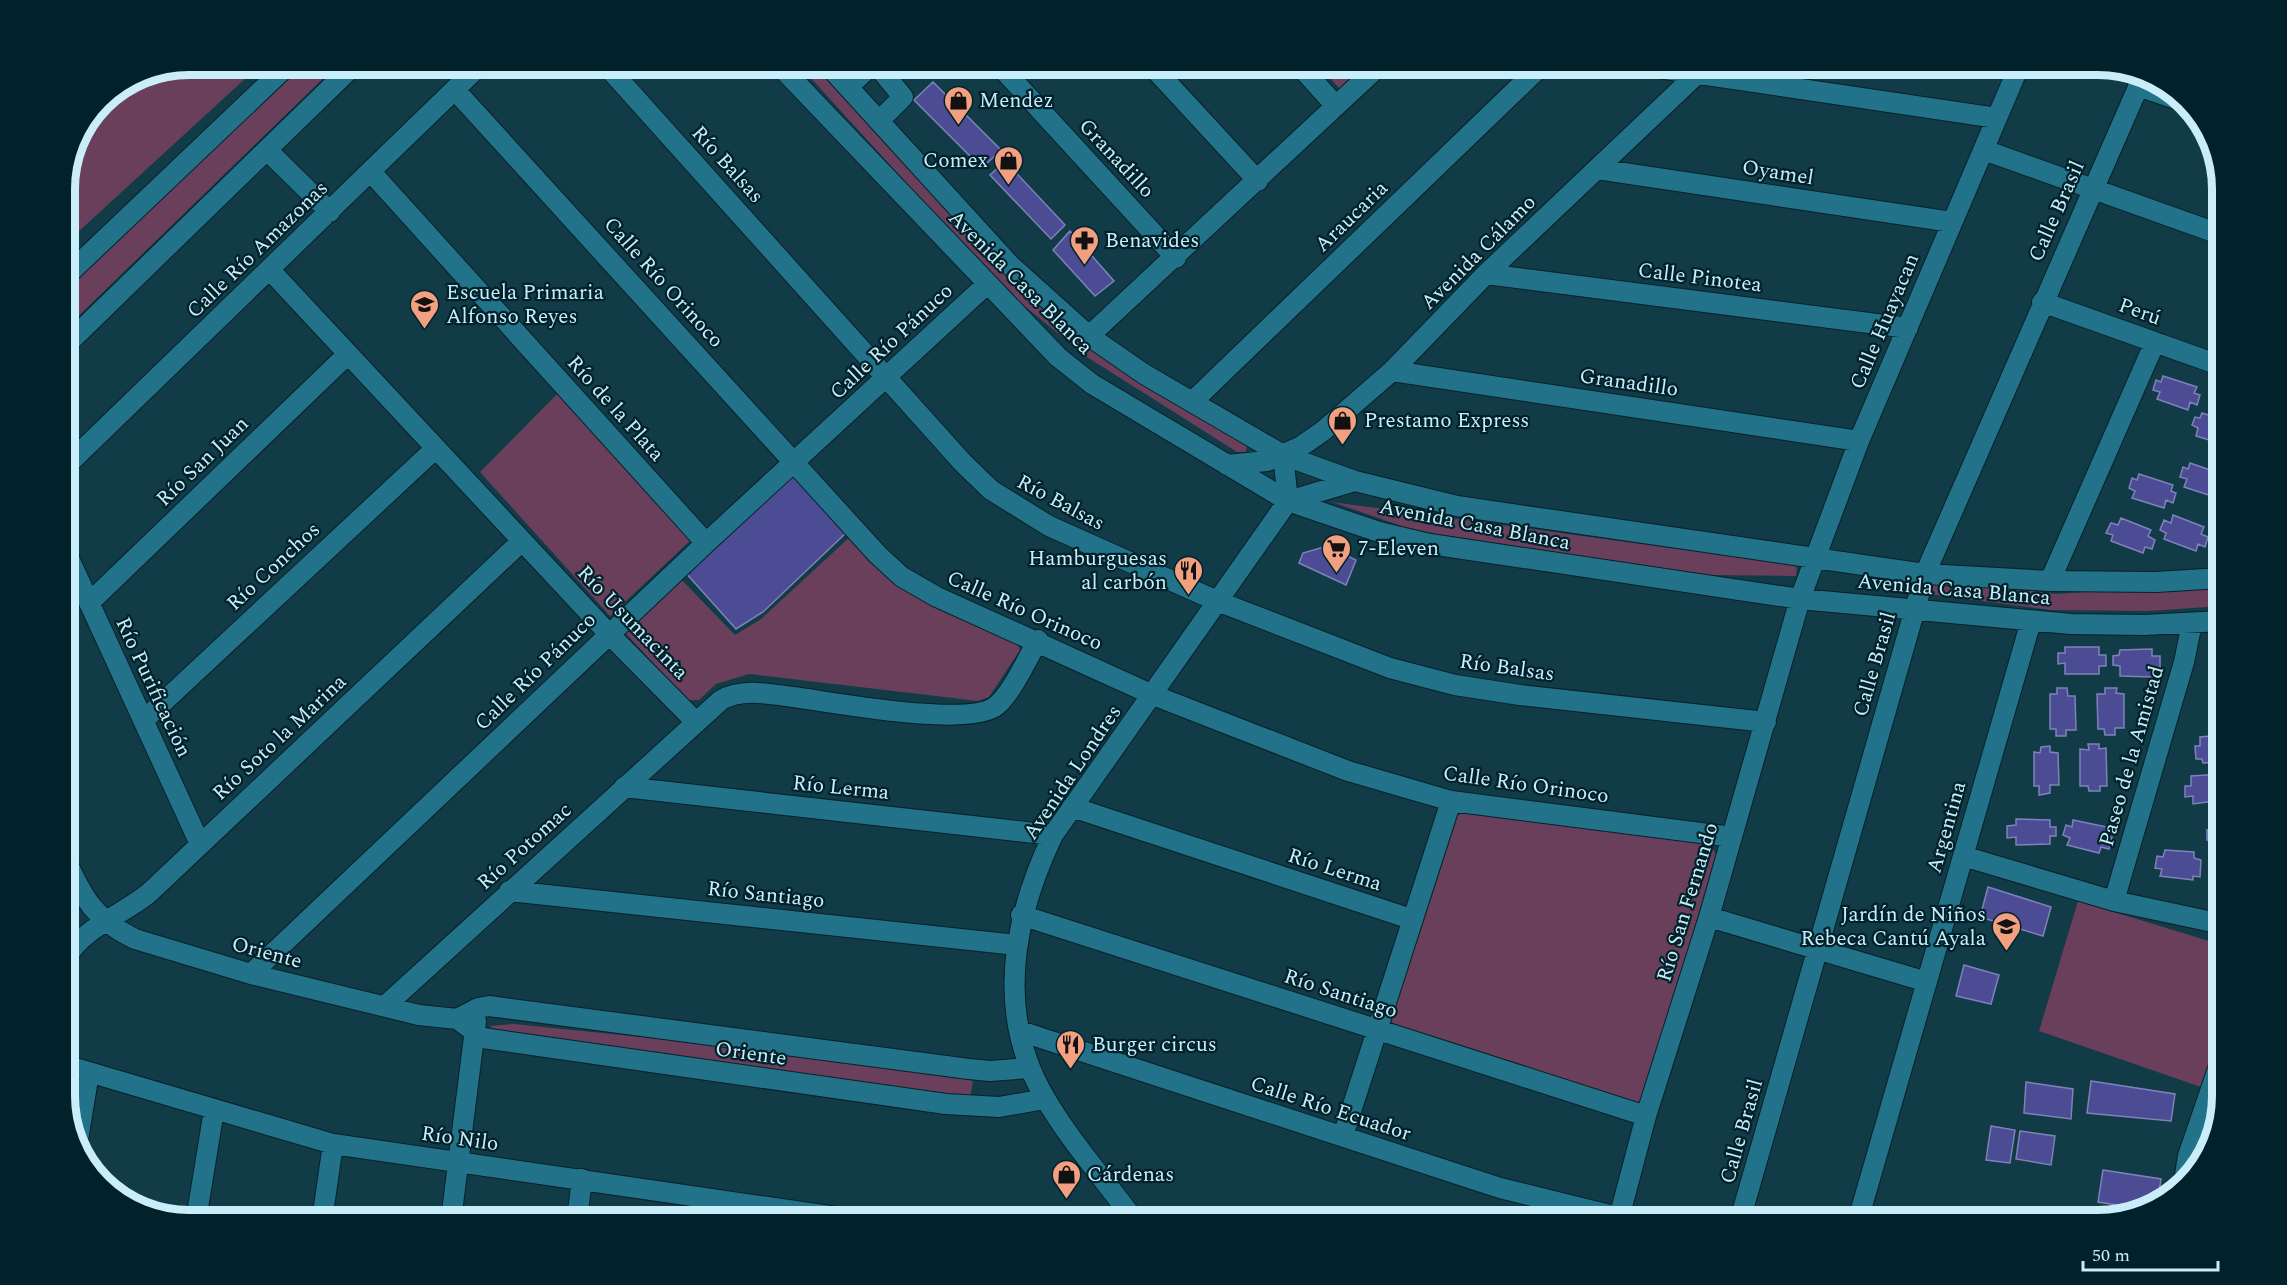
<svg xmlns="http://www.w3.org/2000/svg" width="2287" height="1285" font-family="Spectral,serif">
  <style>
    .green { fill: #693f5b }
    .building { fill: #4c4c94; stroke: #7e82b9; stroke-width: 1.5 }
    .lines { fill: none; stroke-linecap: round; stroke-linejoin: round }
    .minor-casing { stroke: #082128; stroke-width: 22 }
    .minor { stroke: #227289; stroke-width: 20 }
    .labels { text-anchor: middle; stroke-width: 4.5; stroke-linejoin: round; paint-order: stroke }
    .poi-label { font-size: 21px; fill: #c9eefa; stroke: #01212b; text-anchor: start }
    .street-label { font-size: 21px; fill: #c9eefa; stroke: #01212b }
    .rim { fill: none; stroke: #c9eefa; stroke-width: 8 }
  </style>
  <rect width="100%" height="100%" fill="#123b48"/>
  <path class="green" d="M189,64L260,65L65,244V181L77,134L101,101L141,74Z
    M289,65H337L65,329V285Z
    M799,65H815L1018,286L1091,343L1247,445L1246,452H1237L1087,357L1001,287Z
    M1318,65H1365L1340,89Z
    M560,391L693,538L610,616L480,472Z
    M1332,502L1797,565L1796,576L1709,575L1416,531Z
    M852,535L1017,640L1020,650L989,697L978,701L749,674L716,684L699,700H687L620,627L678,576L735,635L761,619Z
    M1932,579L2056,594L2222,583V606L2149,611L2052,610L1928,594Z
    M1464,812L1709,843L1716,854L1645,1098L1634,1106L1395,1027L1390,1018L1455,817Z
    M2078,901L2222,945V1025L2201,1087L2039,1031Z
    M514,1024L905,1064L973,1081L969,1104L491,1035V1026Z
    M65,1076L77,1079L70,1123L65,1104Z"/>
  <path class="building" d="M933,82L1001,150L982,168L914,100Z
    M1005,161L1065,225L1051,239L990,175Z
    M1070,231L1114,281L1095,296L1053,250Z
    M2163,376L2197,387L2194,393L2200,395L2197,405L2190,402L2188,410L2157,399L2160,392L2153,390L2156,380L2161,382Z
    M2202,413L2222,419V444L2196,436L2198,428L2192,425L2195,417L2200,418Z
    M2190,463L2222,474V491L2217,489L2215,497L2184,487L2187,479L2180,477L2183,467L2188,469Z
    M795,474L847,532L763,612L736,629L685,572Z
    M2139,474L2173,485L2171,491L2176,493L2173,503L2166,500L2164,508L2132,498L2135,491L2129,488L2132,478L2137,480Z
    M2173,515L2204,527L2201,534L2208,537L2205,547L2198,544L2196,551L2164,539L2166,533L2160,530L2164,520L2171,523Z
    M2217,515L2222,517V536L2216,534L2219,527L2212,525Z
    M2121,518L2151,530L2148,536L2155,540L2152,549L2145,547L2143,553L2111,541L2113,535L2106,533L2111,523L2118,525Z
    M1327,546L1356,560L1346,585L1299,563L1303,553Z
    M2065,647H2099V655H2106V666H2099V674H2065V663L2058,664V653H2065Z
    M2152,649V656H2160V668H2153V677L2120,676V666L2113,665V656L2119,655L2120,650Z
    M2217,658H2222V670H2218Z
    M2057,688H2067L2068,696H2075L2076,730H2066V736H2056V729H2050V694H2057Z
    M2105,688H2117L2116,693L2124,694V728H2115V735H2105L2104,729H2098L2097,694H2105Z
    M2222,735V762L2203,763L2202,759H2196L2195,746H2200V737Z
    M2088,744H2099V749L2106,748L2107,786H2100V791H2089L2088,786H2080V749L2089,750Z
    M2050,746V752L2058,753L2059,785H2050V793L2039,795V786H2034V752L2040,753L2041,747Z
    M2222,774V800L2193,804V796L2185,797V786H2191V776Z
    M2016,819L2050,820V827H2056V836H2050V844L2016,845V837L2007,838V826L2016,825Z
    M2222,819V846H2215V840H2207V830L2214,829L2213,820Z
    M2073,820L2107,827L2104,835L2112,837L2109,849L2101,847L2099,853L2067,845L2070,838L2063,835L2066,825L2072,827Z
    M2165,850L2194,852V858L2201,860L2200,877L2193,876V880L2160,876L2162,869L2155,868L2157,856L2163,857Z
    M2219,864H2222V892L2221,885L2213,886V874L2220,873Z
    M1988,887L2051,907L2043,936L1980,917Z
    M1964,965L1999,975L1991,1004L1956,996Z
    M2091,1081L2175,1094L2171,1121L2087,1113Z
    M2026,1082L2073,1089L2071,1119L2024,1113Z
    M1991,1126L2015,1130L2010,1163L1986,1160Z
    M2020,1131L2055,1136L2051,1165L2016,1159Z
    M2103,1170L2161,1179L2157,1205L2143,1209L2098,1202Z"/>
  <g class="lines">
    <defs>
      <path id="minor" d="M605,64L963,463L991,490L1049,526L1217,601L1390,668L1455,685L1520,695L1766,722
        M778,64L1058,357L1092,384L1288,501L1379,532L1430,544L1800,599L2071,624L2144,625L2222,621
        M827,64L1010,265L1089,336L1144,374L1283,455L1355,481L1457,506L1925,574L2050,581L2156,582L2222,578
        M876,64L903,97L879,121
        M998,64L1176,258
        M1150,64L1258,181
        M1298,64L1336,106
        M1632,64L1997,118
        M2138,86L2182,101
        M848,87L873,64
        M455,90L878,555L902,577L937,597L1153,695L1348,771L1451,801L1732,837
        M1984,150L2222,235
        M268,151L330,212
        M1597,169L1952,222
        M371,172L706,543
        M270,270L609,634L695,721
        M1486,274L1908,328
        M65,277L289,64
        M2042,302L2222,366
        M1089,336L1381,64
        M65,346L355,64
        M1392,371L1859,441
        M1192,402L1543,64
        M1283,455L1288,501
        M1227,465L1267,461L1300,447L1323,431L1392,371L1486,274L1698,73
        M65,467L481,64
        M1288,501L1355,481
        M65,550L200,844
        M2050,581L2155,342
        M89,603L348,354
        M144,720L436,448
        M624,787L1053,835
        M1072,807L1411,919
        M1963,856L2114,901L2222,924
        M65,858C83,898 94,919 135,939L251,974L419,1015L457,1019L478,1008L489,1006L969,1069L990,1071L1030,1068
        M509,891L1017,945
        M2114,901L2184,662L2192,623
        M1021,915L1646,1116
        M1709,917L1927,982
        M65,960C83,927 121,916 149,893L522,541
        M251,974L706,543L986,285
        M385,1006L721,700C743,688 769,694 793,697C833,702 968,728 996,706C1012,693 1027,659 1038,640
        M457,1019L483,1038L946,1104L999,1107L1045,1099
        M1020,1031L1500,1188L1630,1220
        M65,1065L333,1144L857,1220
        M1343,1136L1451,801
        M77,1146L89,1073
        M2184,1181L2188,1156L2222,1057
        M1619,1218L1646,1116L1709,917L1800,599L1859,441L2020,64
        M196,1220L214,1110
        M322,1220L333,1144
        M451,1220L476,1021
        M577,1220L582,1179
        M1134,1220C1105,1180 1070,1141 1045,1098C995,1013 1013,919 1053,835L1288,501
        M1740,1220L1925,574L2143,76
        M1858,1220L2031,621"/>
    </defs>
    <use href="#minor" class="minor-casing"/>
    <use href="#minor" class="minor"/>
  </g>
  <defs>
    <symbol id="shop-pin" viewBox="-11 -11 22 30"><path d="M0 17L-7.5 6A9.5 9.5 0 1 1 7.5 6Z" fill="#f3a081" stroke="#01212b"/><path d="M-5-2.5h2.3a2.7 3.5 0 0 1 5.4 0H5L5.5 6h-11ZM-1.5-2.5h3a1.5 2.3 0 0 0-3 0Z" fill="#111"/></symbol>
    <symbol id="pharmacy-pin" viewBox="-11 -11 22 30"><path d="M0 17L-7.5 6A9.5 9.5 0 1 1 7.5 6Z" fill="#f3a081" stroke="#01212b"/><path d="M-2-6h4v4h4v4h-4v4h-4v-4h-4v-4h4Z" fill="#111"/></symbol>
    <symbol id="school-pin" viewBox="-11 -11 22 30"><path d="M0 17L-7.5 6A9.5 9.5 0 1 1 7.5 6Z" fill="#f3a081" stroke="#01212b"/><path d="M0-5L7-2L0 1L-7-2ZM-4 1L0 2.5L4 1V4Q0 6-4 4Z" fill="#111"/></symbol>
    <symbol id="supermarket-pin" viewBox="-11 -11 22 30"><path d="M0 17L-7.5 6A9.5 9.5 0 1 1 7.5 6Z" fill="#f3a081" stroke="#01212b"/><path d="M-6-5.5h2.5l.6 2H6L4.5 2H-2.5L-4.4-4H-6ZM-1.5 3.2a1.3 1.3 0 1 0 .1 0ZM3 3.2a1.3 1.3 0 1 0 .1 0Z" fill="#111"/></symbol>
    <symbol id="restaurant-pin" viewBox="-11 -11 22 30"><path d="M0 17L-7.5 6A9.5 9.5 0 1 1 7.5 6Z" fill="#f3a081" stroke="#01212b"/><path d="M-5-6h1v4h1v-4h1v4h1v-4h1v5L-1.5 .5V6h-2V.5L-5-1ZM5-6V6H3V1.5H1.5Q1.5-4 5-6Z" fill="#111"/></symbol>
  </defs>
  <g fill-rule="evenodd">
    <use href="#shop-pin" x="942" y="84" width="33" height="45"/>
    <use href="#shop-pin" x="992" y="144" width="33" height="45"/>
    <use href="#pharmacy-pin" x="1068" y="224" width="33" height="45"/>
    <use href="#school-pin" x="408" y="288" width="33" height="45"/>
    <use href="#shop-pin" x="1326" y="404" width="33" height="45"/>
    <use href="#supermarket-pin" x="1320" y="532" width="33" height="45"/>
    <use href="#restaurant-pin" x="1172" y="554" width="33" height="45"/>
    <use href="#school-pin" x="1990" y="910" width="33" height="45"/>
    <use href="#restaurant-pin" x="1054" y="1028" width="33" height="45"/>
    <use href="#shop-pin" x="1050" y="1158" width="33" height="45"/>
  </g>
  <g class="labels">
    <g class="poi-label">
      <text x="979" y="107">Mendez</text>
      <text x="988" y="167" text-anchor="end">Comex</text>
      <text x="1105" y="247">Benavides</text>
      <text x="446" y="299">Escuela Primaria<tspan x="446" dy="24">Alfonso Reyes</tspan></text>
      <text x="1364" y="427">Prestamo Express</text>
      <text x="1358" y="555">7-Eleven</text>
      <text x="1167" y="565" text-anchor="end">Hamburguesas<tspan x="1167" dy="24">al carbón</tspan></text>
      <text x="1986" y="921" text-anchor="end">Jardín de Niños<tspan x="1986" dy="24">Rebeca Cantú Ayala</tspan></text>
      <text x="1092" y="1051">Burger circus</text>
      <text x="1087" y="1181">Cárdenas</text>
    </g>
    <g class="street-label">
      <text transform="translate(1117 158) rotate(47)" y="7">Granadillo</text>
      <text transform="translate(728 164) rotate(48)" y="7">Río Balsas</text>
      <text transform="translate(1778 172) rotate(9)" y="7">Oyamel</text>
      <text transform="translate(2056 211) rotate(-66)" y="7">Calle Brasil</text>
      <text transform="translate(1351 216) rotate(-44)" y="7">Araucaria</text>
      <text transform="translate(257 249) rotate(-44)" y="7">Calle Río Amazonas</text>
      <text transform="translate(1478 252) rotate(-45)" y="7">Avenida Cálamo</text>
      <text transform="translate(1700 277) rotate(7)" y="7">Calle Pinotea</text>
      <text transform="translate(664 282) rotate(48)" y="7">Calle Río Orinoco</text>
      <text transform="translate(1021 282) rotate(45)" y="7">Avenida Casa Blanca</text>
      <text transform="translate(2140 311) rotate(20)" y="7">Perú</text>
      <text transform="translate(1884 321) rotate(-67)" y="7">Calle Huayacan</text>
      <text transform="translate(891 341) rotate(-43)" y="7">Calle Río Pánuco</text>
      <text transform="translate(1629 382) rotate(8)" y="7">Granadillo</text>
      <text transform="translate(616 408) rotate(48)" y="7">Río de la Plata</text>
      <text transform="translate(202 461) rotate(-44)" y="7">Río San Juan</text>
      <text transform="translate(1061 502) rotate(28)" y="7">Río Balsas</text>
      <text transform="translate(1475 524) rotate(11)" y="7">Avenida Casa Blanca</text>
      <text transform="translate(273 566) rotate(-43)" y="7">Río Conchos</text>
      <text transform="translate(1954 589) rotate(5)" y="7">Avenida Casa Blanca</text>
      <text transform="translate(1025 610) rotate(24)" y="7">Calle Río Orinoco</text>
      <text transform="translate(633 622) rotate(46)" y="7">Río Usumacinta</text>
      <text transform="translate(1874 664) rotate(-74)" y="7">Calle Brasil</text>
      <text transform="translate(1507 667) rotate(8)" y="7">Río Balsas</text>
      <text transform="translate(535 671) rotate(-44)" y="7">Calle Río Pánuco</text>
      <text transform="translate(154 687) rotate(65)" y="7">Río Purificación</text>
      <text transform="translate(279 737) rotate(-43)" y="7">Río Soto la Marina</text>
      <text transform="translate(2131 756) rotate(-74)" y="7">Paseo de la Amistad</text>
      <text transform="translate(1072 772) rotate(-56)" y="7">Avenida Londres</text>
      <text transform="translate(1526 784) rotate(8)" y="7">Calle Río Orinoco</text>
      <text transform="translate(841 787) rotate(6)" y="7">Río Lerma</text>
      <text transform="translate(1946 827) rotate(-74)" y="7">Argentina</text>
      <text transform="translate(524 846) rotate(-42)" y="7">Río Potomac</text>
      <text transform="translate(1335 869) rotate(18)" y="7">Río Lerma</text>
      <text transform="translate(766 894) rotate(6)" y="7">Río Santiago</text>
      <text transform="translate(1687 902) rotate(-73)" y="7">Río San Fernando</text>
      <text transform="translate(267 952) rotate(15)" y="7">Oriente</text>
      <text transform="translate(1341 993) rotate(18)" y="7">Río Santiago</text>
      <text transform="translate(751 1053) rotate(8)" y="7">Oriente</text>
      <text transform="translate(1331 1108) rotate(18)" y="7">Calle Río Ecuador</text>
      <text transform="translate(1741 1131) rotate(-74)" y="7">Calle Brasil</text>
      <text transform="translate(460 1138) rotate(8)" y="7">Río Nilo</text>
    </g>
  </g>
  <path d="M0 0H2287V1285H0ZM189 75H2098A114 114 0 0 1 2212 189V1096A114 114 0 0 1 2098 1210H189A114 114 0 0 1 75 1096V189A114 114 0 0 1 189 75Z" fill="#01212b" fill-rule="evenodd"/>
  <path class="rim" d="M189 75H2098A114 114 0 0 1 2212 189V1096A114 114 0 0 1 2098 1210H189A114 114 0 0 1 75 1096V189A114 114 0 0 1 189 75Z"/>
  <path d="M2083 1261v9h135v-9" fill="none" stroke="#c9eefa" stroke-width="3"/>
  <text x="2092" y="1261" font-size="18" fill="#c9eefa" stroke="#01212b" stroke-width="4.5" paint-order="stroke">50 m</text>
</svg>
